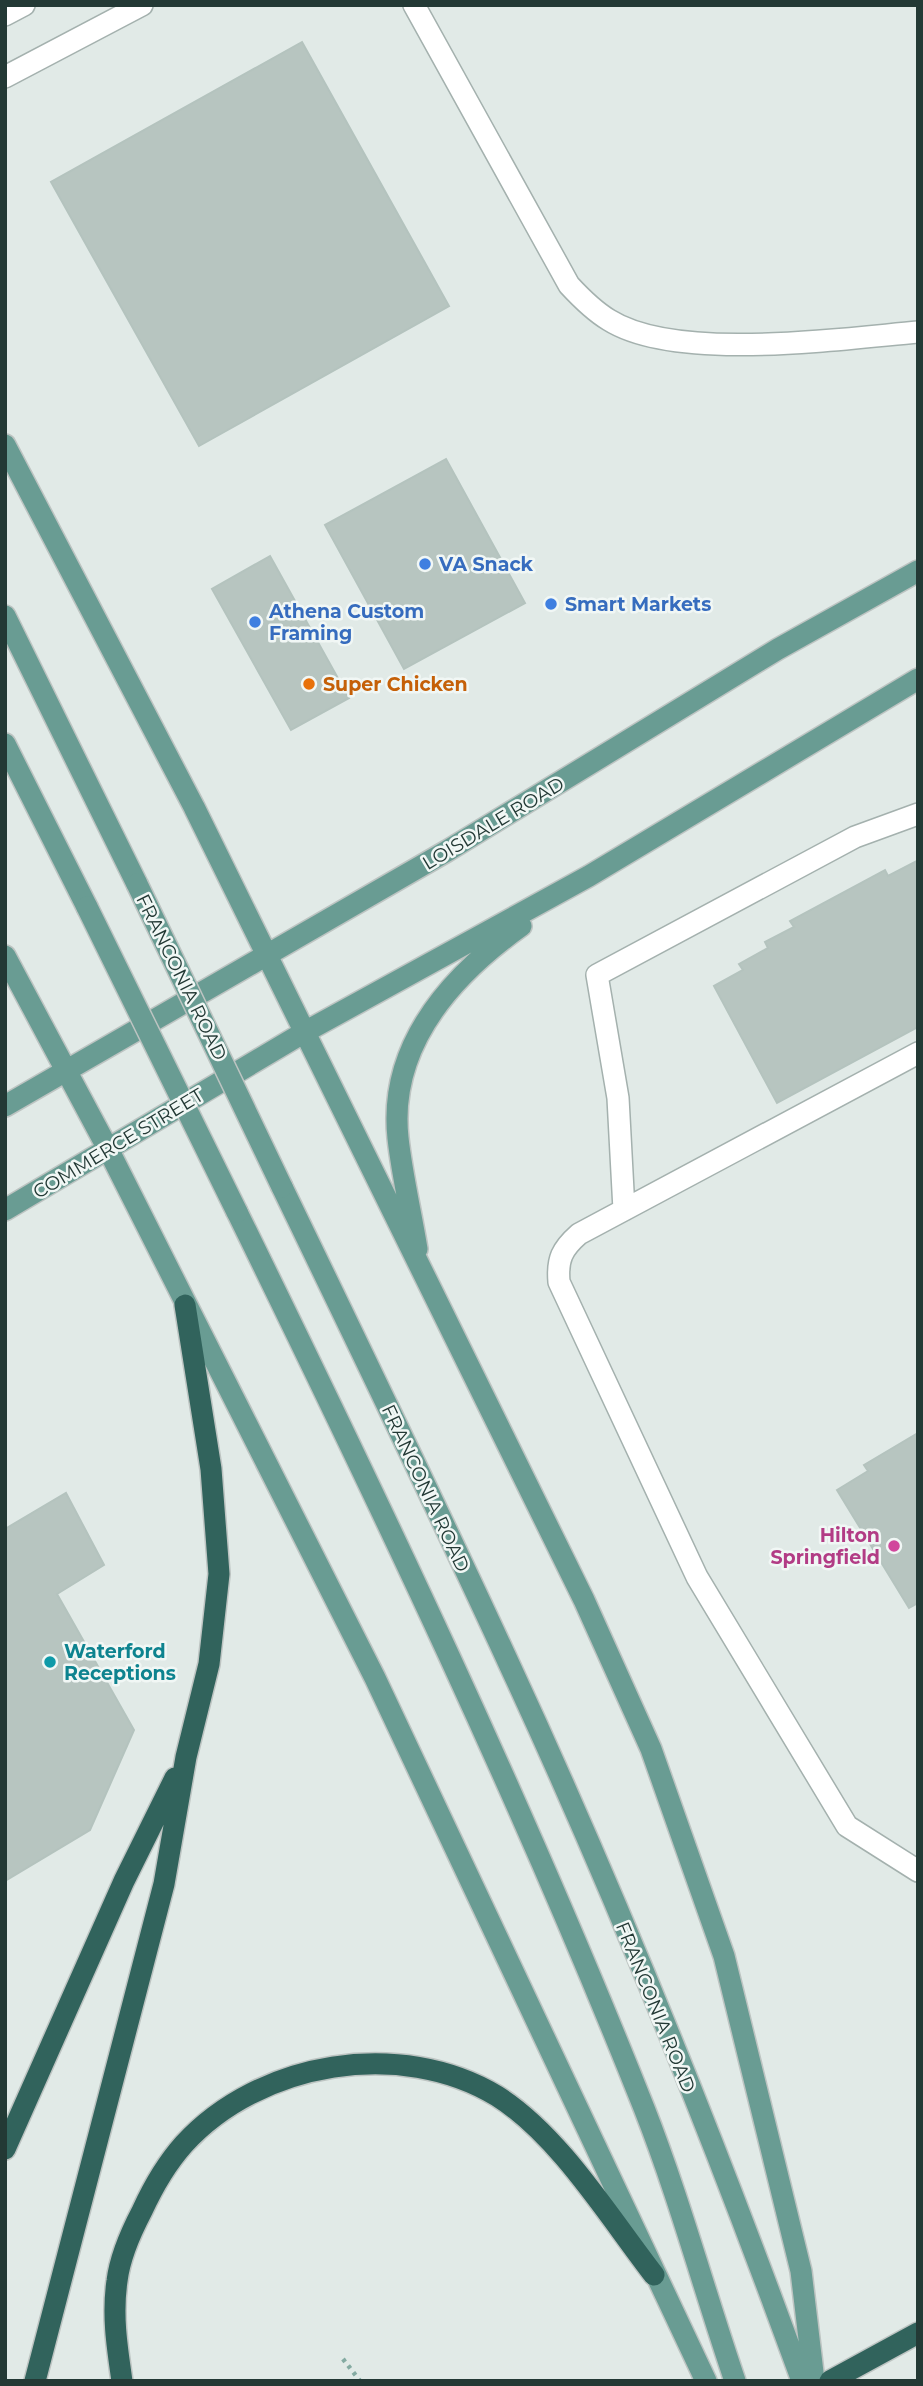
<svg xmlns="http://www.w3.org/2000/svg" width="923" height="2386" font-family="Montserrat,sans-serif">
  <style>
    .building { fill: #b7c5c0; stroke: #b4c3be; stroke-width: 2 }
    .lines { fill: none; stroke-linecap: round; stroke-linejoin: round }
    .minor-casing { stroke: #a4b1ae; stroke-width: 24 }
    .major-casing { stroke: #bdc4c2; stroke-width: 24 }
    .highway-casing { stroke: #bdc4c2; stroke-width: 24 }
    .path { stroke: #84aba2; stroke-width: 4.5; stroke-dasharray: 3.5 5; stroke-linecap: butt }
    .minor { stroke: #fff; stroke-width: 21 }
    .major { stroke: #699c93; stroke-width: 21 }
    .highway { stroke: #31635c; stroke-width: 21 }
    .major-bridge-casing { stroke: #bdc4c2; stroke-width: 24; stroke-linecap: butt }
    .major-bridge { stroke: #699c93; stroke-width: 21 }
    .shop-dot { fill: #3f7fe0; stroke: #f1f7f5; stroke-width: 2.5 }
    .food-dot { fill: #e8710a; stroke: #f1f7f5; stroke-width: 2.5 }
    .hotel-dot { fill: #d1479c; stroke: #f1f7f5; stroke-width: 2.5 }
    .culture-dot { fill: #0f9aa8; stroke: #f1f7f5; stroke-width: 2.5 }
    .labels { text-anchor: middle; stroke-width: 5; stroke-linejoin: round; paint-order: stroke }
    .shop-label { font-size: 19px; font-weight: bold; fill: #366cbe; stroke: #f1f7f5; text-anchor: start }
    .food-label { font-size: 19px; font-weight: bold; fill: #c56008; stroke: #f1f7f5; text-anchor: start }
    .street-label { font-size: 19px; fill: #233935; stroke: #f1f7f5 }
    .hotel-label { font-size: 19px; font-weight: bold; fill: #b23c85; stroke: #f1f7f5; text-anchor: end }
    .culture-label { font-size: 19px; font-weight: bold; fill: #0d838f; stroke: #f1f7f5; text-anchor: start }
  </style>
  <rect width="100%" height="100%" fill="#e1eae7"/>
  <path class="building" d="M302,42L449,306L199,446L51,182Z
    M446,459L525,603L404,669L325,525Z
    M270,556L349,698L291,730L212,589Z
    M917,861L918,1027L777,1103L714,986L743,970L739,964L768,948L765,942L794,927L790,921L885,870L888,876Z
    M918,1433V1603L909,1608L837,1490L868,1471L864,1465Z
    M66,1493L104,1565L57,1594L134,1730L90,1830L5,1881V1529Z"/>
  <g class="lines">
    <defs>
      <path id="minor" d="M414,5L569,285C581,298 594,311 609,320C676,362 839,339 918,332
        M5,15L24,5
        M5,77L142,5
        M918,1053L579,1234C562,1249 557,1259 559,1282L697,1577L847,1826L918,1871
        M624,1210L618,1098L597,975L855,837L918,814"/>
      <path id="major" d="M5,445L194,807L584,1600L651,1749L724,1956L801,2271L814,2381
        M5,616L137,884
        M5,744L87,907
        M5,956L108,1149L375,1678L706,2381
        M5,1106L447,851L778,649L918,571
        M282,1187C359,1346 436,1505 510,1666C618,1899 714,2139 802,2381
        M5,1210L303,1033L589,876L918,679
        M237,1212C381,1506 523,1803 644,2108C679,2197 704,2290 735,2381
        M417,1249C411,1212 402,1175 398,1138C388,1045 451,976 521,926"/>
      <path id="highway" d="M5,2149L124,1881L175,1778
        M35,2381L164,1884L186,1757L209,1664L219,1574L211,1469L185,1305
        M122,2381C117,2347 112,2315 117,2281C120,2256 131,2232 142,2211C153,2187 167,2163 184,2144C260,2061 401,2038 497,2096C559,2135 609,2217 654,2275
        M830,2381L918,2333"/>
    </defs>
    <use href="#minor" class="minor-casing"/>
    <use href="#major" class="major-casing"/>
    <use href="#highway" class="highway-casing"/>
    <path class="path" d="M343,2359L360,2381"/>
    <use href="#minor" class="minor"/>
    <use href="#major" class="major"/>
    <use href="#highway" class="highway"/>
    <defs>
      <path id="major-bridge" d="M137,884L282,1187
        M87,907L237,1212"/>
    </defs>
    <use href="#major-bridge" class="major-bridge-casing"/>
    <use href="#major-bridge" class="major-bridge"/>
  </g>
  <g class="shop-dot">
    <circle cx="425" cy="564" r="7"/>
    <circle cx="551" cy="604" r="7"/>
    <circle cx="255" cy="622" r="7"/>
  </g>
  <circle class="food-dot" cx="309" cy="684" r="7"/>
  <circle class="hotel-dot" cx="894" cy="1546" r="7"/>
  <circle class="culture-dot" cx="50" cy="1662" r="7"/>
  <g class="labels">
    <g class="shop-label">
      <text x="439" y="571">VA Snack</text>
      <text x="565" y="611">Smart Markets</text>
      <text x="269" y="618">Athena Custom<tspan x="269" dy="22">Framing</tspan></text>
    </g>
    <g class="food-label">
      <text x="323" y="691">Super Chicken</text>
    </g>
    <g class="street-label">
      <text transform="translate(493 823) rotate(-31)" y="7">LOISDALE ROAD</text>
      <text transform="translate(182 977) rotate(64)" y="7">FRANCONIA ROAD</text>
      <text transform="translate(118 1143) rotate(-31)" y="7">COMMERCE STREET</text>
      <text transform="translate(426 1488) rotate(65)" y="7">FRANCONIA ROAD</text>
      <text transform="translate(656 2007) rotate(68)" y="7">FRANCONIA ROAD</text>
    </g>
    <g class="hotel-label">
      <text x="880" y="1542">Hilton<tspan x="880" dy="22">Springfield</tspan></text>
    </g>
    <g class="culture-label">
      <text x="64" y="1658">Waterford<tspan x="64" dy="22">Receptions</tspan></text>
    </g>
  </g>
  <rect width="923" height="2386" fill="none" stroke="#233935" stroke-width="14"/>
</svg>
